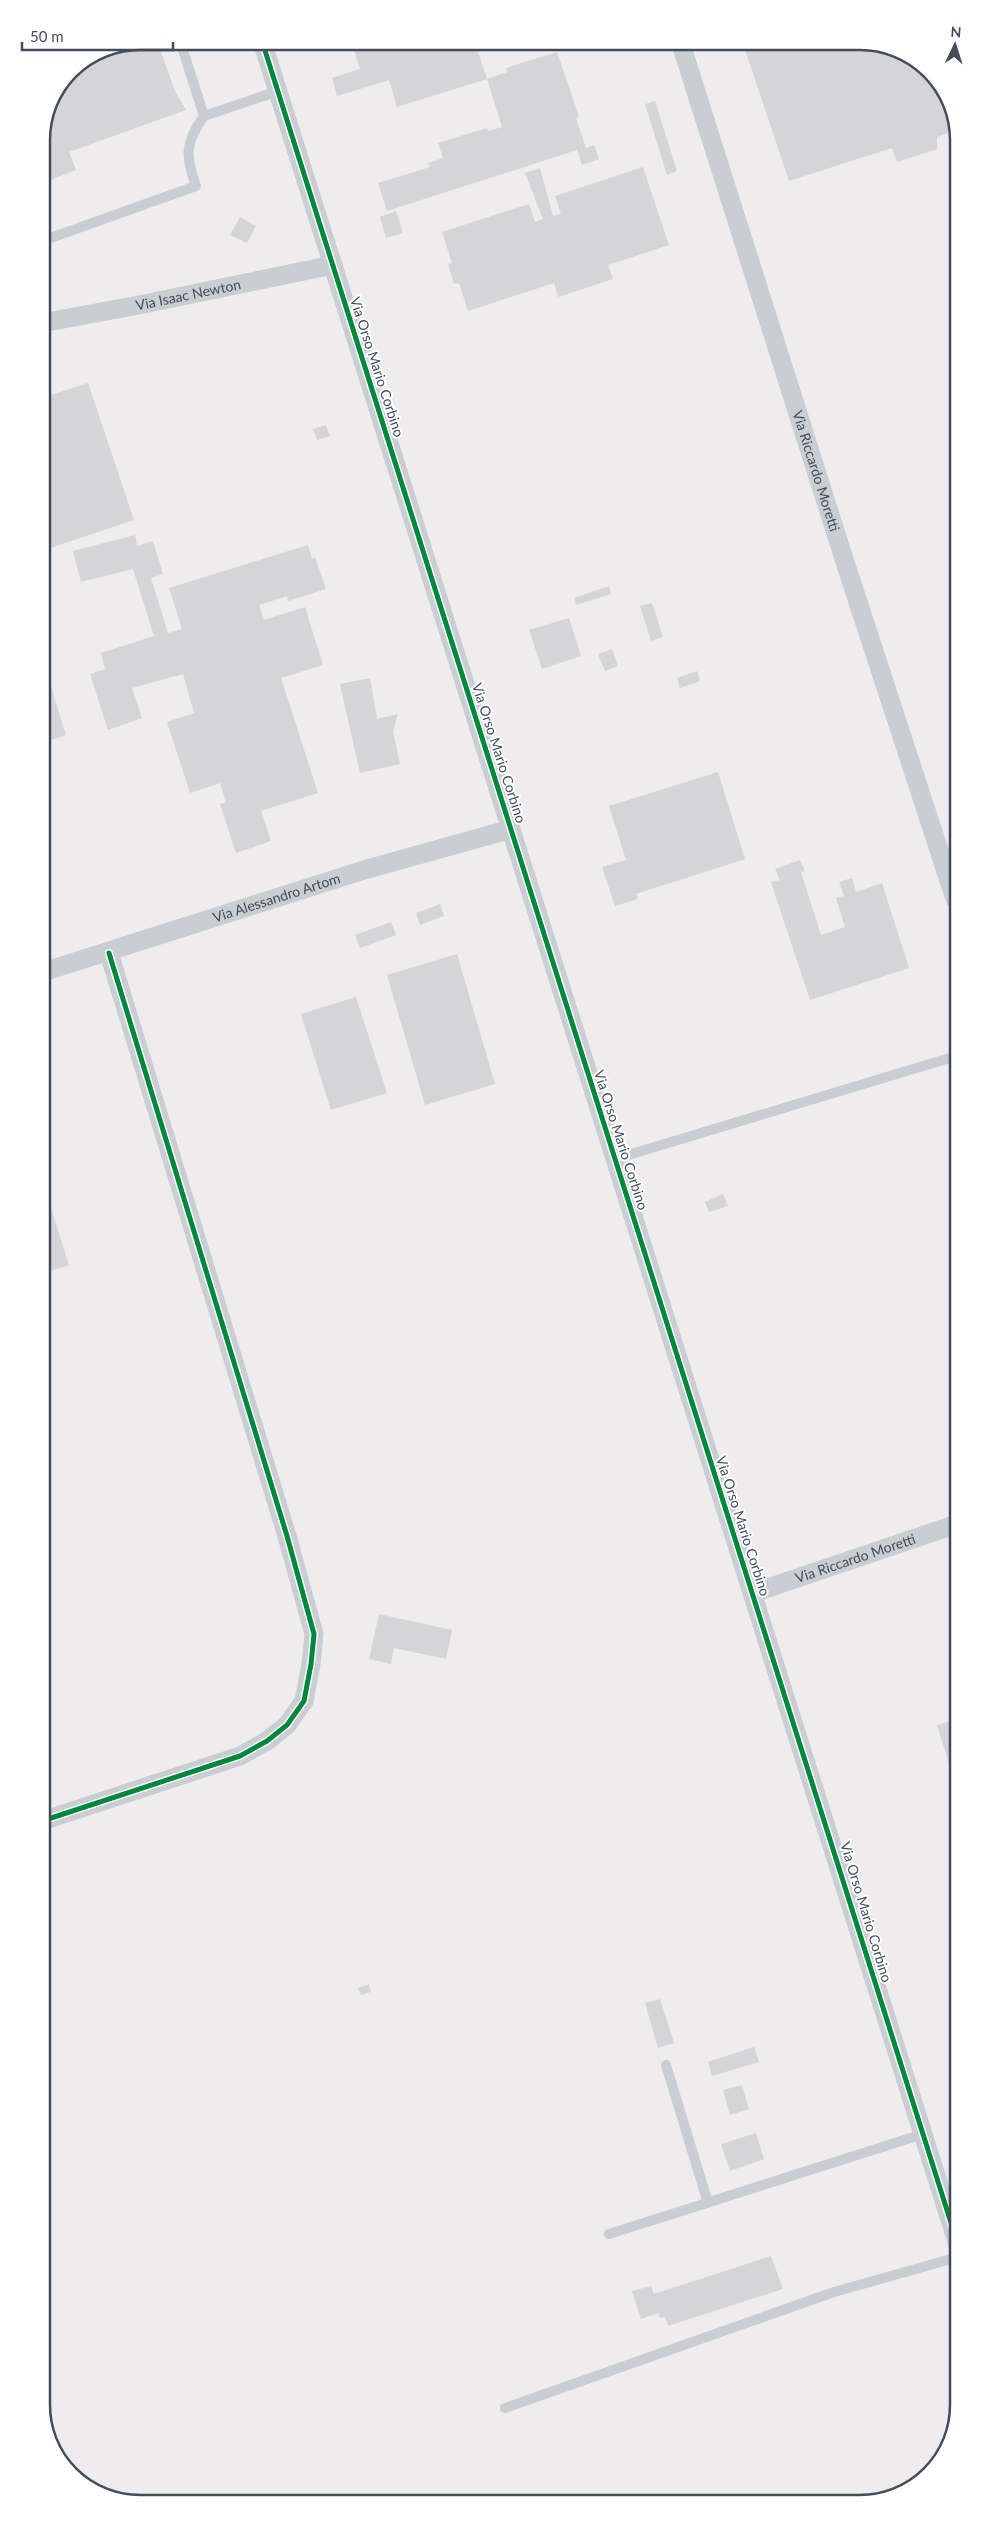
<svg xmlns="http://www.w3.org/2000/svg" width="1000" height="2545" font-family="Lato,sans-serif">
  <style>
    .building { fill: #d5d4d7 }
    .lines { fill: none; stroke-linecap: round; stroke-linejoin: round }
    .service { stroke: #cacdd1; stroke-width: 10 }
    .minor { stroke: #cacdd1; stroke-width: 19 }
    .cycleway-casing { stroke: #fff; stroke-width: 8 }
    .cycleway { stroke: #00873e; stroke-width: 5 }
    .labels { text-anchor: middle; stroke-width: 4; stroke-linejoin: round; paint-order: stroke }
    .street-label { font-size: 14px; fill: #434d5a; stroke: #fff }
    .rim { fill: none; stroke: #434d5a; stroke-width: 2.5 }
  </style>
  <rect width="100%" height="100%" fill="#eeecec"/>
  <path class="building" d="M140,41H157L175,91L186,110L69,152L76,170L42,183L41,134L49,102L70,70L102,49Z
    M351,41H511V42L478,52L487,79L397,107L389,80L337,96L332,78L360,69Z
    M742,41H867L920,62L954,109V131L937,137V149L897,162L892,148L789,181Z
    M557,52L579,117L576,118L586,148L594,145L599,159L582,165L577,150L387,211L378,183L430,167L428,163L443,158L438,143L487,128L488,131L502,127L487,79L507,72L506,68Z
    M655,101L677,171L667,175L645,104Z
    M643,167L669,245L608,265L613,279L558,297L554,283L468,311L459,283L454,284L448,264L452,263L442,232L529,204L535,222L543,219L525,173L540,168L553,216L561,214L555,196Z
    M396,211L403,233L386,238L380,217Z
    M240,217L256,226L247,243L230,235Z
    M88,383L134,520L42,551V398Z
    M326,425L330,436L317,440L313,429Z
    M135,535L137,546L153,541L163,574L151,578L168,633L182,629L169,588L308,545L312,559L315,557L326,589L288,601L287,596L259,605L264,620L305,607L323,665L281,678L318,793L261,811L271,841L236,853L220,804L226,802L220,783L190,793L167,722L194,713L183,674L132,688L142,718L108,730L90,674L105,669L101,653L154,636L133,569L81,582L73,551Z
    M609,586L611,594L576,605L574,598Z
    M652,603L663,637L651,641L640,606Z
    M569,618L581,656L542,669L529,630Z
    M612,649L618,666L605,671L598,654Z
    M43,662L66,735L43,743Z
    M697,671L700,681L680,688L677,678Z
    M370,678L377,719L398,714L393,732L400,764L360,773L340,684Z
    M718,772L745,859L636,894L638,899L615,906L602,867L626,860L609,806Z
    M800,860L805,871L801,872L821,935L845,927L836,898L844,896L839,882L852,878L856,892L882,883L909,968L810,1000L771,882L780,880L775,869Z
    M440,904L444,916L420,925L416,913Z
    M391,922L396,935L360,948L355,935Z
    M457,954L495,1084L425,1105L387,975Z
    M356,997L387,1093L331,1110L301,1014Z
    M44,1186L69,1265L44,1273Z
    M723,1194L728,1206L709,1212L705,1202Z
    M379,1614L452,1630L446,1659L394,1648L391,1664L369,1659Z
    M957,1719V1790L937,1725Z
    M369,1984L371,1992L361,1995L358,1988Z
    M660,1999L674,2043L658,2048L645,2003Z
    M754,2047L759,2062L712,2076L708,2062Z
    M742,2085L749,2109L730,2115L723,2090Z
    M756,2133L764,2159L730,2171L721,2144Z
    M771,2256L783,2289L668,2326L665,2317L660,2318L658,2313L641,2319L632,2291L651,2286L654,2294Z"/>
  <g class="lines">
    <path class="service" d="M180,41L204,116L278,91
      M42,241L196,186C185,156 185,142 204,116
      M615,1159L956,1056
      M666,2065L708,2203
      M609,2234L923,2134
      M505,2408L834,2292L958,2257"/>
    <g class="minor">
      <path d="M262,41L958,2245"/>
      <path id="s1" d="M680,41L844,559L955,899"/>
      <path id="s2" d="M42,323L144,304L333,265"/>
      <path id="s3" d="M43,972L364,870L511,829"/>
      <path id="s4" d="M753,1593L957,1524"/>
      <path d="M45,1820L240,1756L267,1741L287,1725L304,1701L311,1664L314,1634L287,1536L109,953"/>
    </g>
    <defs>
      <path id="cycleway" d="M262,41L958,2245
        M45,1820L240,1756L267,1741L287,1725L304,1701L311,1664L314,1634L287,1536L109,953"/>
    </defs>
    <use href="#cycleway" class="cycleway-casing"/>
    <use href="#cycleway" class="cycleway"/>
  </g>
  <g class="labels">
    <g class="street-label">
      <text dy="5" stroke="none"><textPath href="#s2" startOffset="149">Via Isaac Newton</textPath></text>
      <text transform="translate(377 367) rotate(72)" y="5">Via Orso Mario Corbino</text>
      <text dy="5" stroke="none"><textPath href="#s1" startOffset="451">Via Riccardo Moretti</textPath></text>
      <text transform="translate(499 753) rotate(72)" y="5">Via Orso Mario Corbino</text>
      <text dy="5" stroke="none"><textPath href="#s3" startOffset="245">Via Alessandro Artom</textPath></text>
      <text transform="translate(621 1140) rotate(72)" y="5">Via Orso Mario Corbino</text>
      <text transform="translate(743 1526) rotate(72)" y="5">Via Orso Mario Corbino</text>
      <text dy="5" stroke="none"><textPath href="#s4" startOffset="108">Via Riccardo Moretti</textPath></text>
      <text transform="translate(866 1912) rotate(73)" y="5">Via Orso Mario Corbino</text>
    </g>
  </g>
  <path d="M0 0H1000V2545H0ZM140 50H860A90 90 0 0 1 950 140V2405A90 90 0 0 1 860 2495H140A90 90 0 0 1 50 2405V140A90 90 0 0 1 140 50Z" fill="#fff" fill-rule="evenodd"/>
  <path class="rim" d="M140 50H860A90 90 0 0 1 950 140V2405A90 90 0 0 1 860 2495H140A90 90 0 0 1 50 2405V140A90 90 0 0 1 140 50Z"/>
  <g transform="translate(955 45) rotate(4)" stroke="#ffffff" stroke-width="4" paint-order="stroke">
  <path d="M0-4L9 19L0 12L-9 19Z" fill="#434d5a"/>
  <text y="-8" font-size="14" font-weight="bold" text-anchor="middle" fill="#434d5a">N</text>
  </g>
  <path d="M22 42v8h151v-8" fill="none" stroke="#434d5a" stroke-width="2.5"/>
  <text x="30" y="42" font-size="15" fill="#434d5a" stroke="#ffffff" stroke-width="4" paint-order="stroke">50 m</text>
</svg>
